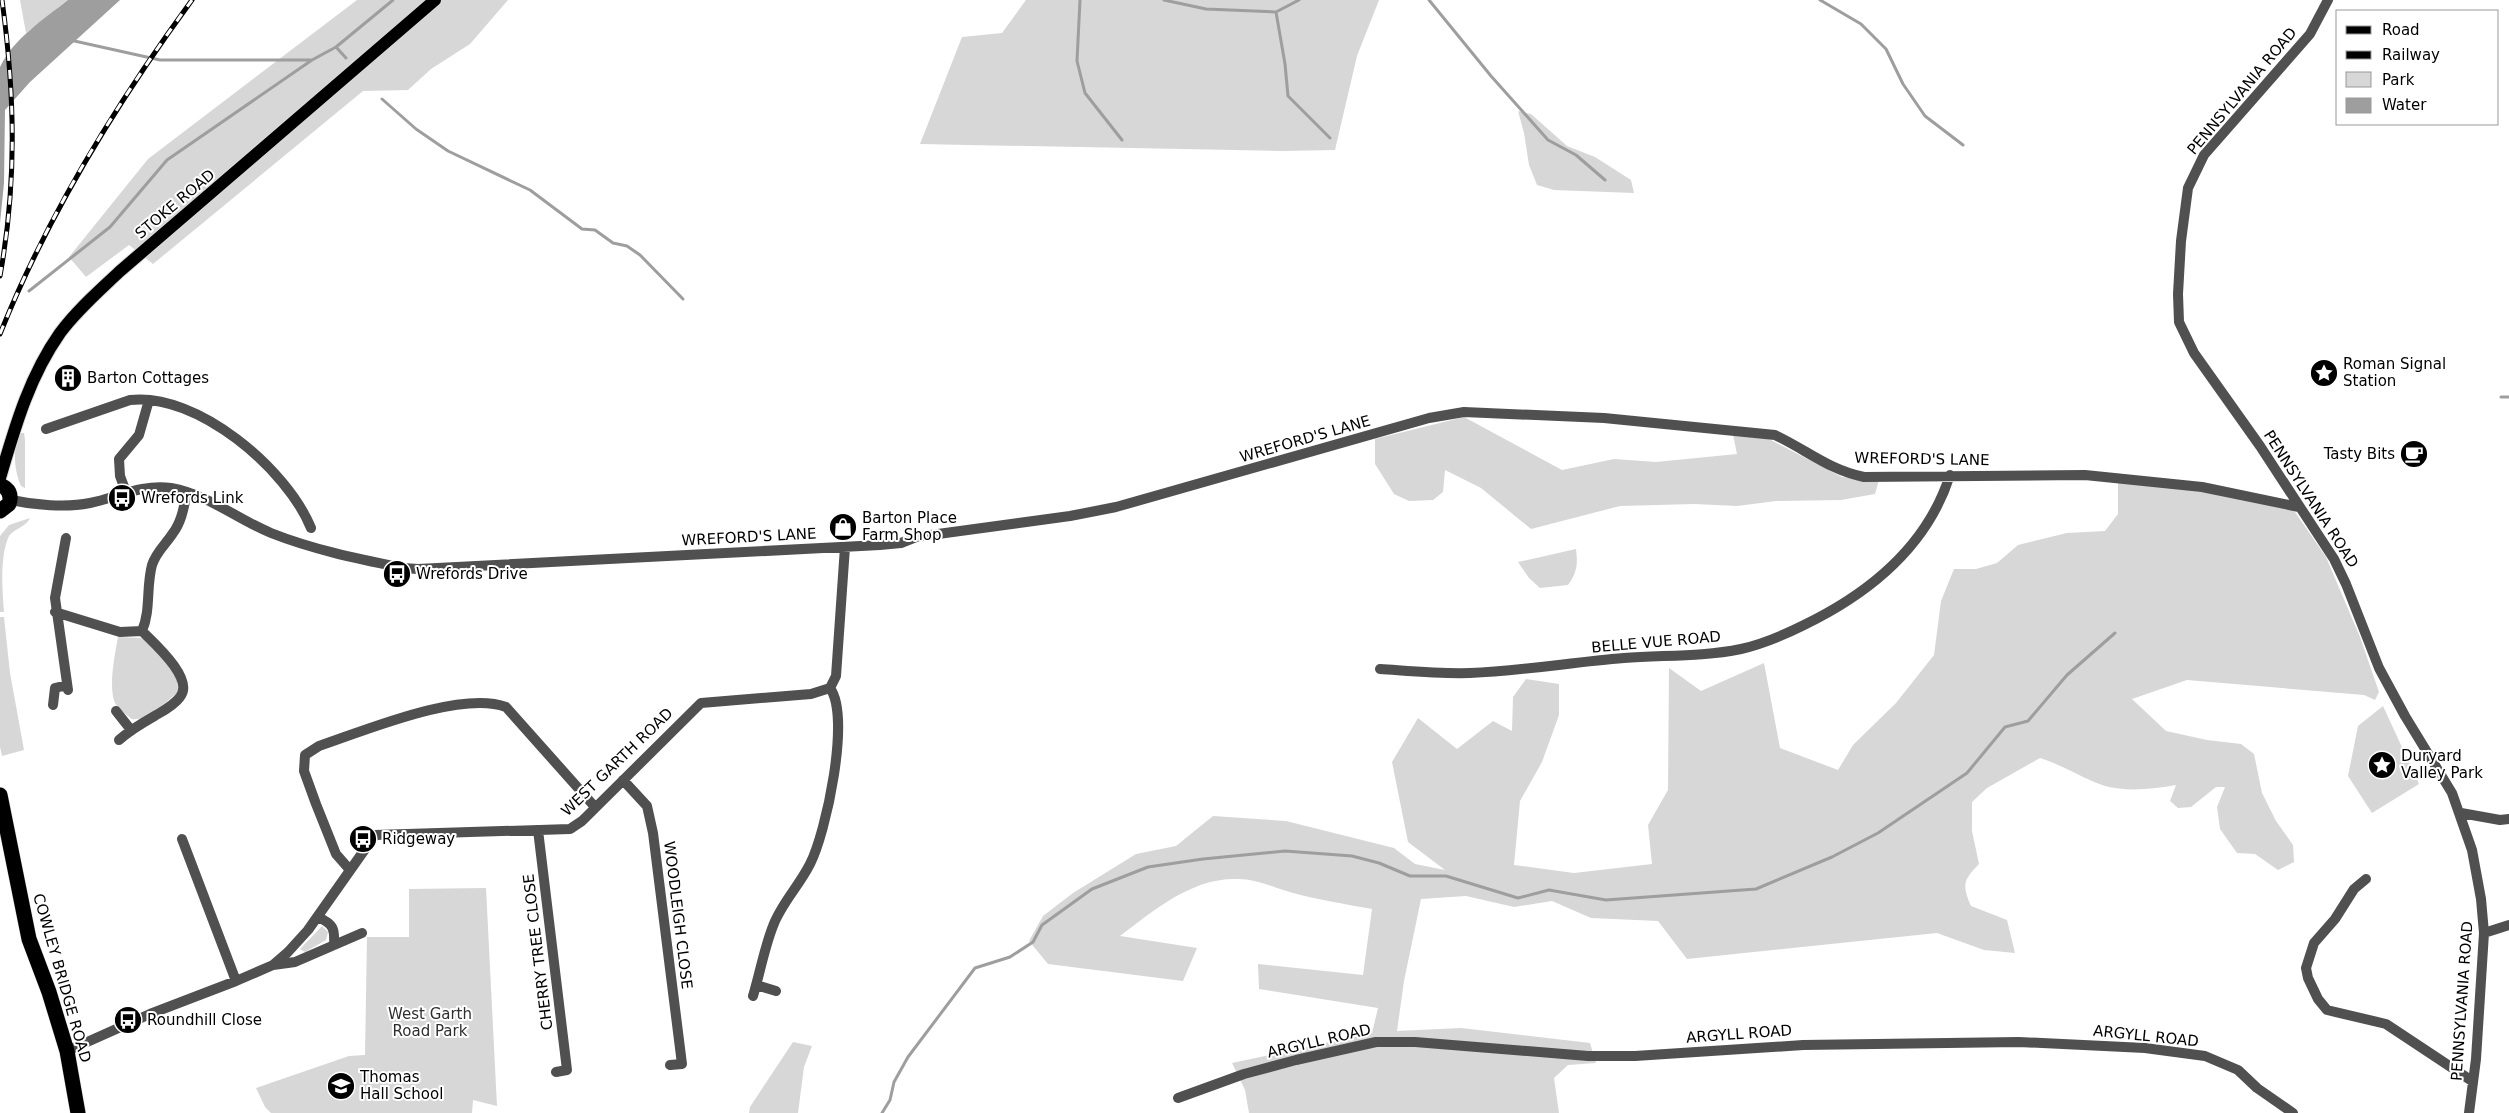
<svg xmlns="http://www.w3.org/2000/svg" width="2509" height="1113" font-family="'DejaVu Sans',sans-serif">
  <style>
    .green { fill: #d7d7d7 }
    .water { fill: #9e9e9e }
    .lines { fill: none; stroke-linecap: round; stroke-linejoin: round }
    .stream { stroke: #9e9e9e; stroke-width: 3 }
    .major-casing { stroke: #dbdbdb; stroke-width: 14 }
    .highway-casing { stroke: #dbdbdb; stroke-width: 16 }
    .minor { stroke: #505050; stroke-width: 10 }
    .major { stroke: #000; stroke-width: 12 }
    .highway { stroke: #000; stroke-width: 15 }
    .rail-casing { stroke: #000; stroke-width: 5 }
    .rail { stroke: #fff; stroke-width: 3; stroke-dasharray: 9; stroke-linecap: butt }
    .labels { text-anchor: middle; stroke-width: 4; stroke-linejoin: round; paint-order: stroke }
    .street-label { font-size: 15px; fill: #000; stroke: #fff }
    .poi-label { font-size: 15px; fill: #000; stroke: #fff; text-anchor: start }
    .park-label { font-size: 15px; fill: #2e2e2e; stroke: #fff }
  </style>
  <rect width="100%" height="100%" fill="#fff"/>
  <path class="green" d="M20,0H68L26,33Z
    M357,0H508L470,44L431,69L408,90L363,91L153,264L129,245L86,277L69,257L148,159Z
    M1026,0H1379L1357,56L1335,150L1282,151L920,144L962,37L1002,33Z
    M1518,111L1531,114L1567,146L1595,157L1631,180L1634,193L1554,190L1537,185L1529,165L1524,133Z
    M1464,417L1562,470L1614,459L1656,462L1737,454L1733,435L1767,438L1842,477L1879,480L1875,494L1841,500L1776,501L1737,506L1694,504L1620,506L1531,529L1481,488L1445,470L1443,492L1433,500L1409,501L1394,494L1375,464V439Z
    M21,433H24L25,440V488L21,486C14,470 12,448 21,433Z
    M2118,483L2205,491L2293,509L2326,557L2360,637L2379,692L2375,700L2364,695L2187,680L2132,699L2166,731L2207,740L2241,744L2254,754L2262,793L2276,821L2293,845L2294,862L2278,870L2255,854L2237,853L2220,829L2217,807L2225,787H2216L2191,807L2178,808L2170,801L2176,785C2154,789 2127,792 2105,786C2083,779 2063,765 2040,758L1987,788L1972,802V831L1979,864C1963,880 1962,885 1971,906L2007,920L2015,953L1984,950L1937,933L1687,959L1658,921L1591,918L1552,901L1514,907L1466,896L1421,899L1404,981L1397,1031L1461,1028L1590,1043L1596,1063L1568,1065L1554,1078L1559,1113H1249L1245,1090L1232,1063L1372,1033L1378,1008L1259,989L1258,964L1363,975L1372,909C1345,904 1319,900 1293,893C1275,888 1257,879 1238,879C1193,877 1154,910 1120,936L1197,948L1183,981L1048,964L1029,941L1043,916L1073,893L1136,854L1176,846L1213,816L1286,821L1394,848L1415,864L1445,870L1408,842L1392,762L1418,718L1457,749L1493,721L1512,731L1513,697L1526,679L1559,684V715L1542,762L1520,801L1514,865L1574,873L1652,864L1648,825L1668,790L1669,668L1701,691L1764,663L1780,748L1838,770L1853,745L1896,703L1934,655L1941,601L1954,569H1976L1997,563L2018,545L2067,533L2105,531L2118,514Z
    M30,518C26,527 15,528 9,536C0,555 2,589 4,612H0V536L9,525Z
    M1576,549C1578,563 1577,573 1568,585L1540,588L1529,578L1518,562Z
    M0,617H4L10,673L24,750L2,756L0,747Z
    M118,637L142,638C157,652 180,669 178,692C169,700 144,722 132,719C127,715 118,709 115,703C108,687 115,654 118,637Z
    M2383,706L2419,784L2372,813L2348,776L2358,726Z
    M486,888L497,1106L473,1100L472,1113H271L265,1107L256,1088L349,1056L365,1055L367,937H409V889Z
    M322,926L328,932L326,940L305,952L300,949Z
    M793,1042L812,1046L804,1067L798,1113H749L750,1107Z"/>
  <path class="water" d="M68,0H120L30,82L5,110L4,183L0,223V67C14,38 43,20 68,0Z"/>
  <g class="lines">
    <path class="stream" d="M1080,0L1077,61L1085,93L1122,140
      M1164,0L1206,9L1276,12L1299,0
      M1429,0L1491,76L1548,140L1576,155L1605,180
      M1820,0L1861,24L1886,49L1903,84L1925,116L1963,145
      M1276,12L1285,64L1288,96L1330,138
      M70,40L160,60H312
      M336,47L346,58
      M382,99L416,129L448,151L530,190L582,229L595,230L613,243L627,246L640,255L683,299
      M29,291L110,227L167,160L312,60L336,47L393,0
      M2501,397H2509
      M882,1113L890,1100L894,1082L908,1057L975,968L1010,957L1033,942L1042,925L1092,889L1148,867L1203,859L1285,851L1352,856L1379,863L1410,876H1446L1518,898L1549,890L1606,900L1756,889L1832,857L1878,833L1967,773L2005,727L2028,721L2067,675L2115,633"/>
    <defs>
      <path id="major" d="M0,478C15,427 29,377 60,333C77,310 99,291 119,272L435,0"/>
      <path id="highway" d="M0,485C9,488 12,495 9,504L0,511
        M0,795L29,939L49,992L67,1051L78,1113"/>
    </defs>
    <use href="#major" class="major-casing"/>
    <use href="#highway" class="highway-casing"/>
    <path class="minor" d="M2328,0L2310,34L2204,155L2188,188L2181,241L2178,294L2179,322L2194,353L2260,446L2334,559L2346,584L2379,668L2405,716L2452,793L2472,850L2481,899L2484,933L2476,1059L2469,1113
      M46,429L130,400C197,392 287,469 311,528
      M126,492L120,476L119,459L139,435L149,400
      M11,500C34,505 66,508 90,503C118,497 142,484 171,488C209,495 237,519 271,533C314,550 359,559 403,568L418,569L880,545L901,543L916,537L1070,516L1116,507L1429,418L1464,412L1604,418L1775,435C1807,450 1829,470 1864,477L2085,475L2202,487L2299,507
      M66,538L55,598L68,690
      M55,612L120,632L142,631
      M1380,669C1410,671 1440,674 1470,673C1522,671 1573,662 1624,658C1664,655 1702,657 1741,649C1763,644 1784,635 1804,625C1870,593 1927,547 1950,475
      M53,705L55,688L67,685
      M116,711L131,730
      M119,740C131,729 144,722 158,714C165,710 175,704 180,697C195,679 154,643 142,631C151,610 146,587 152,565C156,552 166,544 173,533C182,521 184,506 187,492
      M623,780L647,806L653,833L682,1064L670,1065
      M2461,813L2500,820L2509,819
      M538,830L567,1070L556,1072
      M182,839L236,981
      M350,870L336,854L316,804L304,771L305,755L319,746C364,731 461,690 506,707L595,807
      M2366,879L2354,889L2335,919L2314,943L2306,968L2308,978L2318,999L2327,1010L2386,1024L2472,1081
      M318,917C333,924 335,928 334,945
      M2484,933L2509,925
      M273,965L295,962L362,933
      M756,985L776,991
      M753,996C760,973 764,949 773,926C781,904 799,886 810,864C826,833 851,717 830,688
      M67,1051L150,1014L236,981L273,965L288,952L308,930L375,835L570,829L582,821L701,703L811,694L830,688L836,676L845,547
      M1178,1098L1244,1074L1296,1060L1376,1042H1415L1588,1056H1635L1803,1045L2019,1042L2145,1048L2205,1056L2238,1070L2257,1088L2293,1113"/>
    <use href="#major" class="major"/>
    <use href="#highway" class="highway"/>
    <defs>
      <path id="rail" d="M0,276C17,182 15,95 2,0
        M0,334C48,214 116,104 192,0"/>
    </defs>
    <use href="#rail" class="rail-casing"/>
    <use href="#rail" class="rail"/>
  </g>
  <defs>
    <symbol id="sight-disc" viewBox="-11 -11 22 22"><circle r="9.5" fill="#000" stroke="#fff"/><path d="M0-6L1.8-2.2L6-1.7L2.9 1.2L3.7 5.4L0 3.3L-3.7 5.4L-2.9 1.2L-6-1.7L-1.8-2.2Z" fill="#fff"/></symbol>
    <symbol id="building-disc" viewBox="-11 -11 22 22"><circle r="9.5" fill="#000" stroke="#fff"/><path d="M-4-6H4V6H1V3H-1V6H-4ZM-2.5-4.3h1.7v1.8h-1.7ZM.8-4.3h1.7v1.8H.8ZM-2.5-1h1.7V.8h-1.7ZM.8-1h1.7V.8H.8Z" fill="#fff"/></symbol>
    <symbol id="cafe-disc" viewBox="-11 -11 22 22"><circle r="9.5" fill="#000" stroke="#fff"/><path d="M-5.5-4.5H6V0H3Q3 3.5 0 3.5H-2.5Q-5.5 3.5-5.5 0ZM3-3.2v2h1.7v-2ZM-6 4.5H4V6H-6Z" fill="#fff"/></symbol>
    <symbol id="bus-disc" viewBox="-11 -11 22 22"><circle r="9.5" fill="#000" stroke="#fff"/><path d="M-5-6H5V4H4V6H2V4H-2V6H-4V4H-5ZM-3.5-4V0h7V-4ZM-3.5 1.2v1.5H-2V1.2ZM2 1.2v1.5H3.5V1.2Z" fill="#fff"/></symbol>
    <symbol id="shop-disc" viewBox="-11 -11 22 22"><circle r="9.5" fill="#000" stroke="#fff"/><path d="M-5-2.5h2.3a2.7 3.5 0 0 1 5.4 0H5L5.5 6h-11ZM-1.5-2.5h3a1.5 2.3 0 0 0-3 0Z" fill="#fff"/></symbol>
    <symbol id="school-disc" viewBox="-11 -11 22 22"><circle r="9.5" fill="#000" stroke="#fff"/><path d="M0-5L7-2L0 1L-7-2ZM-4 1L0 2.5L4 1V4Q0 6-4 4Z" fill="#fff"/></symbol>
  </defs>
  <g fill-rule="evenodd">
    <use href="#sight-disc" x="2308" y="357" width="32" height="32"/>
    <use href="#building-disc" x="52" y="362" width="32" height="32"/>
    <use href="#cafe-disc" x="2398" y="438" width="32" height="32"/>
    <use href="#bus-disc" x="106" y="482" width="32" height="32"/>
    <use href="#shop-disc" x="827" y="511" width="32" height="32"/>
    <use href="#bus-disc" x="381" y="558" width="32" height="32"/>
    <use href="#sight-disc" x="2366" y="749" width="32" height="32"/>
    <use href="#bus-disc" x="347" y="823" width="32" height="32"/>
    <use href="#bus-disc" x="112" y="1004" width="32" height="32"/>
    <use href="#school-disc" x="325" y="1070" width="32" height="32"/>
  </g>
  <g class="labels">
    <g class="street-label">
      <text transform="translate(2242 91) rotate(-50)" y="5">PENNSYLVANIA ROAD</text>
      <text transform="translate(175 204) rotate(-40)" y="5">STOKE ROAD</text>
      <text transform="translate(1305 439) rotate(-16)" y="5">WREFORD'S LANE</text>
      <text transform="translate(1922 459) rotate(1)" y="5">WREFORD'S LANE</text>
      <text transform="translate(2311 499) rotate(57)" y="5">PENNSYLVANIA ROAD</text>
      <text transform="translate(749 537) rotate(-3)" y="5">WREFORD'S LANE</text>
      <text transform="translate(1656 642) rotate(-5)" y="5">BELLE VUE ROAD</text>
      <text transform="translate(617 762) rotate(-44)" y="5">WEST GARTH ROAD</text>
      <text transform="translate(678 915) rotate(83)" y="5">WOODLEIGH CLOSE</text>
      <text transform="translate(538 952) rotate(-97)" y="5">CHERRY TREE CLOSE</text>
      <text transform="translate(62 978) rotate(74)" y="5">COWLEY BRIDGE ROAD</text>
      <text transform="translate(2462 1001) rotate(-86)" y="5">PENNSYLVANIA ROAD</text>
      <text transform="translate(1739 1034) rotate(-4)" y="5">ARGYLL ROAD</text>
      <text transform="translate(2146 1036) rotate(6)" y="5">ARGYLL ROAD</text>
      <text transform="translate(1319 1041) rotate(-13)" y="5">ARGYLL ROAD</text>
    </g>
    <g class="poi-label">
      <text x="2343" y="369">Roman Signal<tspan x="2343" dy="17">Station</tspan></text>
      <text x="87" y="383">Barton Cottages</text>
      <text x="2395" y="459" text-anchor="end">Tasty Bits</text>
      <text x="141" y="503">Wrefords Link</text>
      <text x="862" y="523">Barton Place<tspan x="862" dy="17">Farm Shop</tspan></text>
      <text x="416" y="579">Wrefords Drive</text>
      <text x="2401" y="761">Duryard<tspan x="2401" dy="17">Valley Park</tspan></text>
      <text x="382" y="844">Ridgeway</text>
      <text x="147" y="1025">Roundhill Close</text>
      <text x="360" y="1082">Thomas<tspan x="360" dy="17">Hall School</tspan></text>
    </g>
    <g class="park-label">
      <text x="430" y="1019">West Garth<tspan x="430" dy="17">Road Park</tspan></text>
    </g>
  </g>
  <rect x="2336" y="10" width="162" height="115" fill="#ffffff" stroke="#999999"/>
  <rect x="2346" y="26" width="25" height="8" fill="#000000" stroke="#999999"/>
  <text x="2382" y="35" font-size="15" fill="#000000">Road</text>
  <rect x="2346" y="51" width="25" height="8" fill="#000000" stroke="#999999"/>
  <text x="2382" y="60" font-size="15" fill="#000000">Railway</text>
  <rect x="2346" y="72" width="25" height="15" fill="#d7d7d7" stroke="#999999"/>
  <text x="2382" y="85" font-size="15" fill="#000000">Park</text>
  <rect x="2346" y="98" width="25" height="15" fill="#9e9e9e" stroke="#999999"/>
  <text x="2382" y="110" font-size="15" fill="#000000">Water</text>
</svg>
